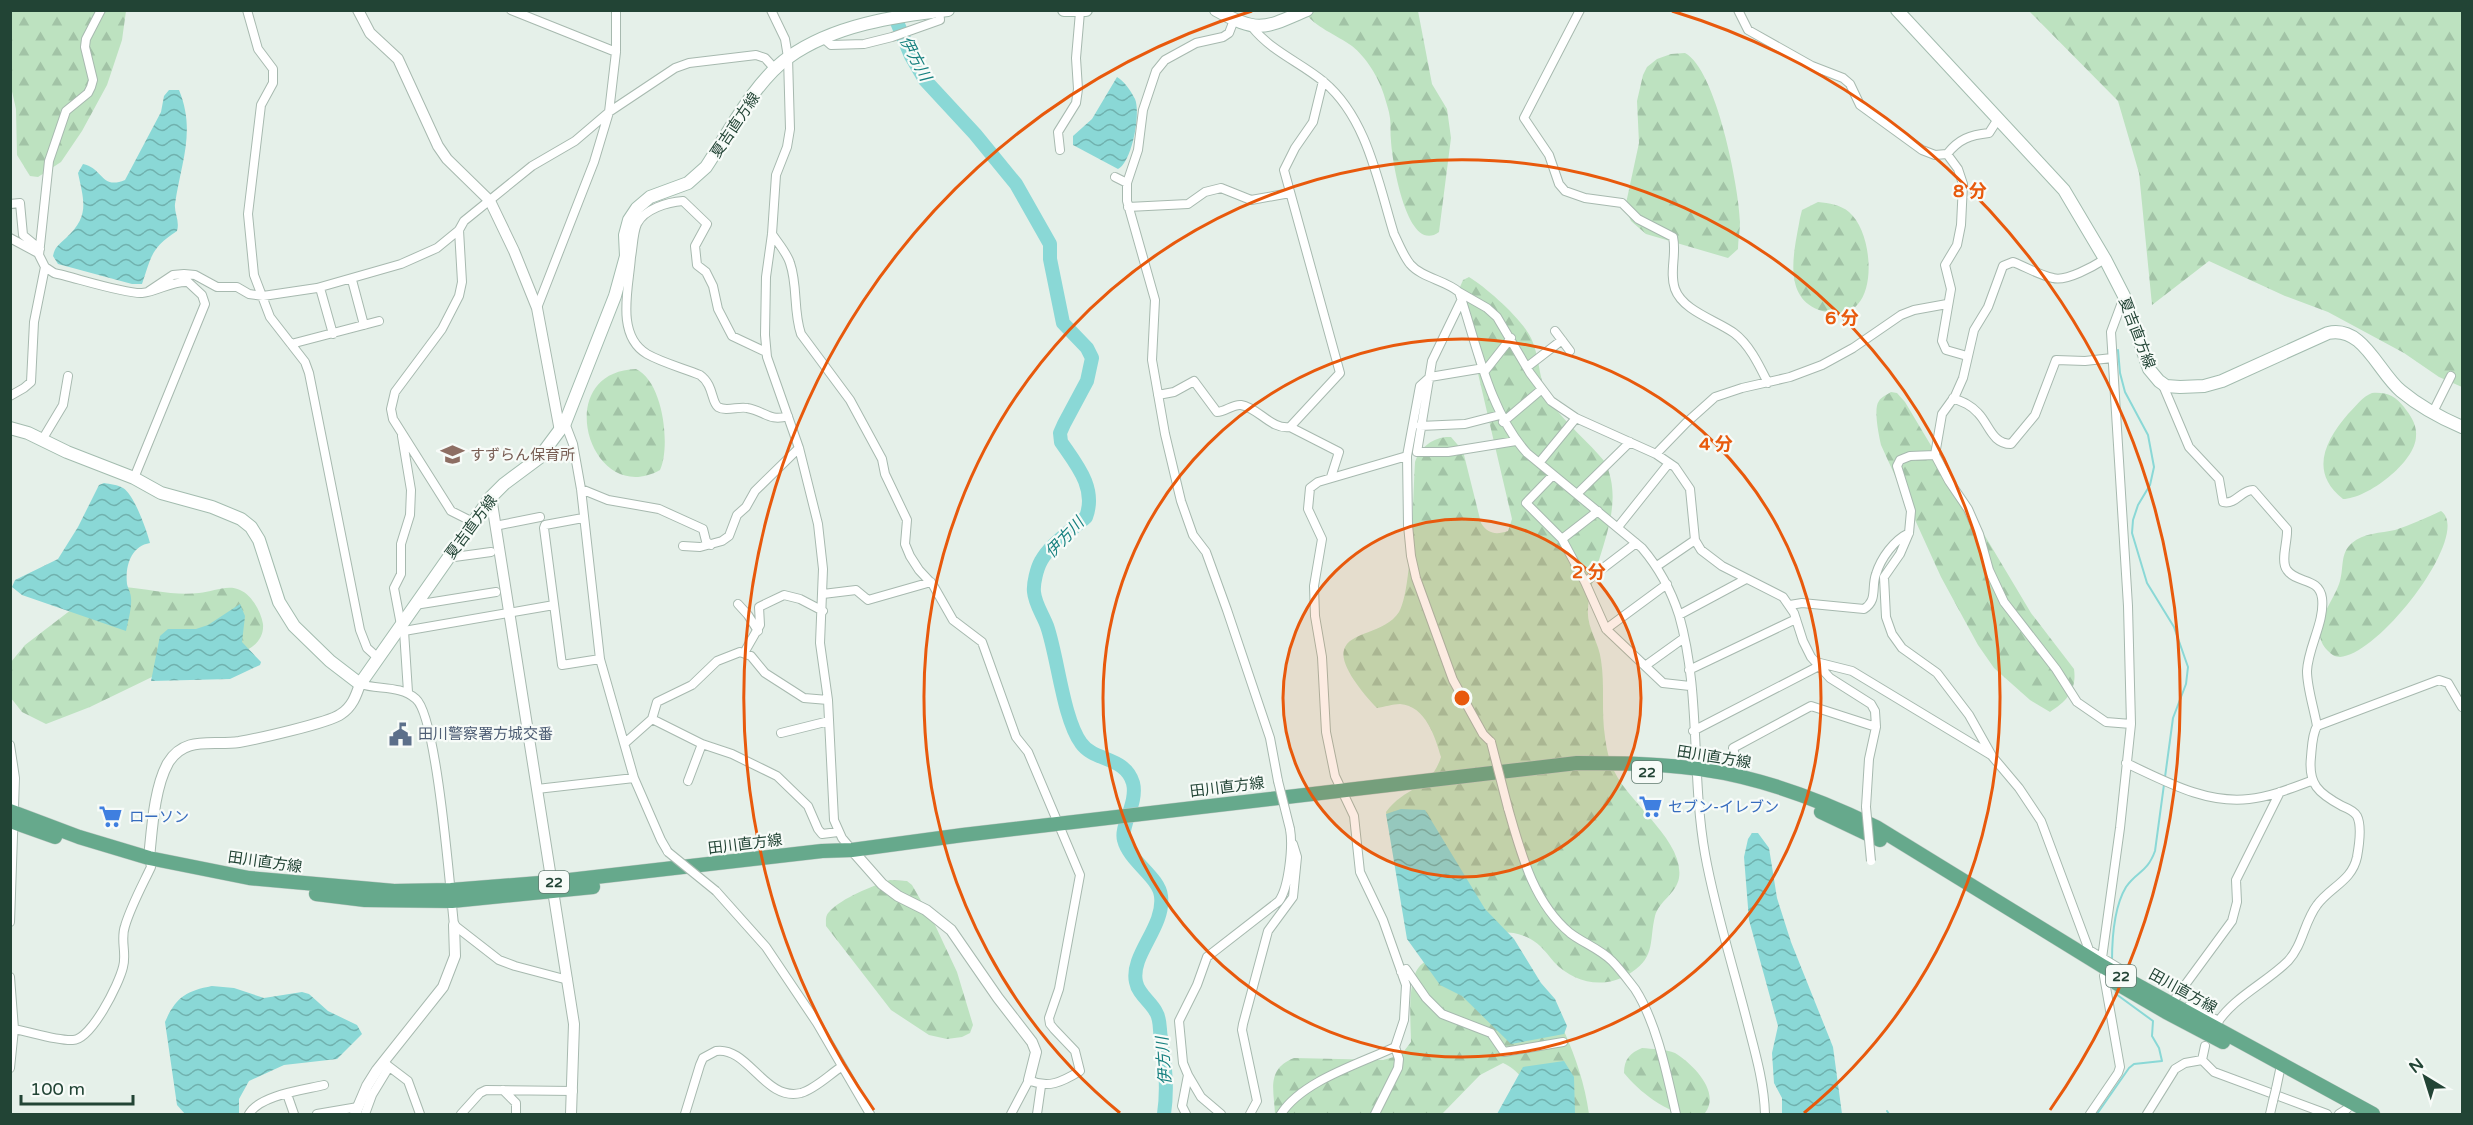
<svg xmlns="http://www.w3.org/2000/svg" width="2473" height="1125" font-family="'Varela Round','Noto Sans JP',sans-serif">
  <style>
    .forest { fill: url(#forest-firs) }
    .water { fill: url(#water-waves) }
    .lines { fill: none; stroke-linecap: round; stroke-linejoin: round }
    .stream { stroke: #8ad8d6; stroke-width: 2 }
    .river { stroke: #8ad8d6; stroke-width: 14 }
    .minor-casing { stroke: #a7b9af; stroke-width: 10 }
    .tertiary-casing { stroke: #a7b9af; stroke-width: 12 }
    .secondary-casing { stroke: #a3bcaf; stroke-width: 14 }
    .primary-casing { stroke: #c1cbc6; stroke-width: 15 }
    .minor { stroke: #fff; stroke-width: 8 }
    .tertiary { stroke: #fff; stroke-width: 10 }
    .secondary { stroke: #fff; stroke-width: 12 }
    .primary { stroke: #66a98c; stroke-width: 14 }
    .minor-bridge-casing { stroke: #a7b9af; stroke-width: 10; stroke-linecap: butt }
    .minor-bridge { stroke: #fff; stroke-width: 8 }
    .ring { fill: none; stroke: #e8590c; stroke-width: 3 }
    .labels { text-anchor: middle; stroke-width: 4.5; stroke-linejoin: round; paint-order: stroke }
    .shield { fill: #f7fbf8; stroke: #627b70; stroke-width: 1.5 }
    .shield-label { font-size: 14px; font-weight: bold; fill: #224435 }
    .street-label { font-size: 15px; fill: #224435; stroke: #f7fbf8 }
    .education-label { font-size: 15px; fill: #785e54; stroke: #f7fbf8; text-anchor: start }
    .service-label { font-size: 15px; fill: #4e5e75; stroke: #f7fbf8; text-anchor: start }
    .shop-label { font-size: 15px; fill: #366cbe; stroke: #f7fbf8; text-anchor: start }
    .water-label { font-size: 16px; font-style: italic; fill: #16807f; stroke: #f7fbf8 }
    .centre { fill: #e8590c; stroke: #f7fbf8; stroke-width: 3 }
    .ring-label { font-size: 18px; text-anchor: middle; font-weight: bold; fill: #e8590c; stroke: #f7fbf8; stroke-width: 4.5; stroke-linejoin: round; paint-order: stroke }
  </style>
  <defs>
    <pattern id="forest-firs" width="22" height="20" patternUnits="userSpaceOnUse" patternTransform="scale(1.5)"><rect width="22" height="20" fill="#bde2c0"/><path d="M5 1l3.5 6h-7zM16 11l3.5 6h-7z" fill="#a2c3a6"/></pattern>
    <pattern id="water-waves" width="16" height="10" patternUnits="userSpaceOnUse" patternTransform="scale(1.5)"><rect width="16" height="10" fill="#8ad8d6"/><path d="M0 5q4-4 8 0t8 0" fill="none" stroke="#70b1ae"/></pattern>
  </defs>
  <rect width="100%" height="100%" fill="#e5f0e9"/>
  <path class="forest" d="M11,11H126L122,40L107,85L82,131L61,162L38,177L30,176L17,155L16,109L11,87Z
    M1304,11H1418L1432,84L1447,109L1451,138L1439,232C1407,256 1392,160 1391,141C1390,133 1391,125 1390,118C1389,110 1386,102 1384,95C1379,78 1366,57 1352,46C1337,35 1314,27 1304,11Z
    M2029,11H2462V387L2439,377L2404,353L2328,312L2285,296L2209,261L2152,305L2139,173L2118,101Z
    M1685,53C1716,69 1739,187 1740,222C1740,231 1738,240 1738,249L1728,258L1646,234L1631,221L1625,208L1639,143L1637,101L1643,75L1647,67L1657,59L1671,54Z
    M1818,202C1829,203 1841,205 1849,212C1870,230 1876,284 1858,304C1855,308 1850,310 1847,313C1838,315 1828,313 1819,310C1781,296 1795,248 1800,218L1802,210Z
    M1469,277C1487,288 1522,319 1531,338C1541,359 1538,385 1552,404C1567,425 1589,442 1605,462C1628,510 1592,559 1588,608C1586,627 1599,642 1601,660C1605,685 1601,712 1605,737C1606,745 1608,756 1611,764C1624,801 1685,839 1679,878C1676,894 1659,901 1655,916C1649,940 1656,956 1632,972C1606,990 1575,984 1554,962C1545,951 1538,941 1524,936C1507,929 1487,934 1470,935L1403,868L1388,825L1386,812C1406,785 1430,791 1441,757C1435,737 1426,706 1400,704C1393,704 1384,707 1377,708C1366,697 1339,666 1344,650C1349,631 1385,634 1399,612C1412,591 1413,493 1415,462C1420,447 1434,436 1451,437L1463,451L1481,523C1488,534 1496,535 1508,531L1512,519L1473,352L1457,294L1463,280Z
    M636,369C663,381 671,446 660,470C590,509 549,372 636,369Z
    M1891,392L1897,393L1905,402L2031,613L2074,669C2077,690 2067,701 2050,712L2030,700L1994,668L1978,645L1941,577L1881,445C1879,436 1873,408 1879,401C1881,397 1888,394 1891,392Z
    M2372,393C2387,392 2395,396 2404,407C2411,416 2417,425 2416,436C2416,462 2367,499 2343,499C2309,472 2325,441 2348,414C2356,406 2362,397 2372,393Z
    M2441,511C2473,533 2380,655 2340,657C2335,657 2331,654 2328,651C2306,629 2334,603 2340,581C2344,567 2340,553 2352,543C2363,533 2381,533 2395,530C2410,525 2426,518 2441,511Z
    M124,587C149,589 174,596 199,593C213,592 227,584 240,590C252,595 261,612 263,624C264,636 257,645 247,650L152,677L90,707L46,724L22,712L11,698V662L25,645L80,603Z
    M890,880L907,881L912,885L935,925L957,972L973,1025L970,1033L962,1037L947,1039L929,1035L891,1010L826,926C826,921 825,916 829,912C843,897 871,887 890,880Z
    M1435,959L1564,1031C1576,1058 1585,1085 1589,1114H1544C1533,1096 1524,1072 1503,1063L1480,1075L1442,1114H1275C1274,1090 1266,1069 1294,1058L1383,1060L1401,1055L1411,1042C1411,1024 1406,976 1422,964C1425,961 1431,960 1435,959Z
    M1642,1048C1652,1049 1666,1049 1675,1053C1693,1064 1721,1092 1705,1113C1677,1123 1640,1093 1624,1073C1624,1059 1630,1053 1642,1048Z"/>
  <path class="water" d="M1117,77C1124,81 1131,91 1135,99C1141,113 1132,162 1118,169L1073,145V136L1092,119Z
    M169,90H179C196,131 181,163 175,204C174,213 180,221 177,231C151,248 152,255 142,284H132L58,264L53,256C55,246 59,245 66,238C90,216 84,201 78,173L83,164C103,168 101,190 125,180L161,112L164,96Z
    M104,483C110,484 118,485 123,488C134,494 147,531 150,543C131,546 125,566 127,584C128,589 131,593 131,598C132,608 128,621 126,631L22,595L12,587L15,580L58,559L78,527L99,485Z
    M240,604L245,616L242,642L261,662L260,665L230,679L151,681L160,636L168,629H196L208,625Z
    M1401,809L1425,810L1485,909L1514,939L1541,983L1555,999L1567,1026L1564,1034L1511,1044L1462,996L1440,985L1407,939L1386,814Z
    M1752,833H1758L1769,848L1777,898L1791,942L1833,1047L1842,1114H1782V1098L1774,1083L1772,1053L1778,1026L1749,920L1744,857L1748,839Z
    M212,986L234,988L264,998L302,992L309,994L328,1011L357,1025L362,1034L337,1059L284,1065L249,1081L239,1099V1114H185L177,1105L165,1022C176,997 186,991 212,986Z
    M1564,1061L1574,1077L1575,1114H1497L1523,1067Z"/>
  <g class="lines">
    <path class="stream" d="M2112,961C2112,938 2114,907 2126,887C2137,871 2147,873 2155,851L2173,718L2186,684L2188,667L2174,627L2147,583L2132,533L2133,520L2138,505L2150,485L2154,467L2148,435L2125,392L2120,373L2118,350
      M1887,1111L1889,1114
      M2097,1114L2129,1068L2134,1064L2162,1061L2159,1048L2152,1036L2153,1021L2116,994L2115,988"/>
    <path class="river" d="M892,10L911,56L925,80L975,134L1016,184L1050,244V259L1063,323L1087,348L1092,358L1087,381L1064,424L1060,433L1061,442C1076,464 1097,488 1086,517C1072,530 1050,544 1041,561C1037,568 1033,584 1034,592C1035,604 1043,615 1047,626C1058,658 1063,718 1081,743C1094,762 1125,756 1133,783C1138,803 1120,826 1124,840C1129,861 1159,877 1161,896C1165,927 1130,955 1136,982C1138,994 1151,1002 1156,1012C1161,1020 1159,1029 1161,1038C1165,1067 1168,1086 1164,1114"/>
    <defs>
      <path id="minor" d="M101,10L86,39L85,47L93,80L91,87L88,93L66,111L49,161L39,255L45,267L54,273C73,277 125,294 142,293C159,291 171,281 188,282L202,295L205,304L134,478
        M247,10L258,49L273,69V83L261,105L248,214L254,275L270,317L305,362L309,373L360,630L367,648L377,657
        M511,10L616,52
        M771,10L785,39L788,57L790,129L787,147L776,175L772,234L766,277L765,335L767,357L799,448L818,524L823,569L820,643L828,700L834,820L842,838L852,850
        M1580,10L1524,118L1549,155L1559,184L1565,191L1585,198L1622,203L1638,219L1673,237C1677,254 1669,272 1675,289C1683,311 1716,320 1734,333C1750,345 1760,367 1768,383
        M1738,10L1748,30L1812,66L1843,78L1850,84L1860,105L1922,150L1935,155L1947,154C1959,139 1970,135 1989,133L1998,119
        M1234,20L1229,33L1223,37L1196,43L1165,60L1156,71L1143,110L1138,150L1127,183V201L1155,300L1152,360L1165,434L1181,501L1193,535L1206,552L1227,610L1270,738L1278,781
        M1252,27C1272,52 1300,62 1324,82C1367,118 1378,182 1394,234C1399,244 1403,255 1410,264C1422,278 1445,280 1459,292C1477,345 1489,411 1527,453L1642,548C1659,568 1671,590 1679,615C1701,692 1691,775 1705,854C1715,910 1733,966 1747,1021C1755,1052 1764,1082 1765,1114
        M823,38L831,45L864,44L892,37L940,20L939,10
        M1060,150L1058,132L1076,103L1078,89L1076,58L1080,12
        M1947,154L1958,169L1963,184L1961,225L1957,245L1945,265L1951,289L1942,341L1946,350L1967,356
        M1115,177L1127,183
        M10,204L20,203L23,235L40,249
        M1128,207L1188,204L1205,192L1221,188L1251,200L1290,193
        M459,230L462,282L459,296L442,329L395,392L391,409L393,419L451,511L473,522
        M772,234C778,243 787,253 790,263C798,286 793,311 801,334L850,400L882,459L885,474L907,520L905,544L910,556L919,570L933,585L953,620L982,642L1016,737L1028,752L1080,875L1059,989L1049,1018L1050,1024L1054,1029L1075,1051L1080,1071C1062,1082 1048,1089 1029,1080L1011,1114
        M10,238L36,252
        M626,256L631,257C629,287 615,335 647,354C663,363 683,368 700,375C714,385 711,402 718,407C726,412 739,406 747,408C765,411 769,422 788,416
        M631,257C633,247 633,233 637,224C644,209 668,202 683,201L707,224L695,246L697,265L706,272L713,286L718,309L732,336L766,352
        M2105,259C2094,266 2066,282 2053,278C2039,275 2026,267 2013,262L2003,266L1988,307L1974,330L1963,378L1955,396L1942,414L1935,455L1949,481L1968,509L1979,534L1989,570L2004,602L2056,669L2077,702L2106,722L2131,724
        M352,280L364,325
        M320,288L333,334
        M149,291L173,275L184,274L195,275L217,287H237L249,294L263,296L317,288L401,264L437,248L459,230L464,221L532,166L575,141L609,112L675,68L689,63L756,55L765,58L776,70
        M1459,292L1487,308L1497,317L1530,373L1551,401L1576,418L1656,454L1675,467L1690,489L1695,540L1701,550L1722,566L1783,597L1794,613L1803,641L1811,657L1830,678L1871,704L1875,711L1876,727L1869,759L1866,807
        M1462,299L1432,361L1417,452H1448L1516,441
        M537,308L594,162L609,112L616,52V10
        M1555,331L1570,351
        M291,344L379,321
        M1527,367L1562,340
        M1484,368L1430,377L1420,386L1407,456L1408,525L1411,556L1416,578L1453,680L1483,734L1491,742
        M1485,371L1511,338
        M2162,383L2189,447L2219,479L2223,502C2236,505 2241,490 2253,490L2287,529C2288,541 2280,561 2287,570C2297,584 2319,577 2322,598C2325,622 2308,647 2307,671C2307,688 2314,708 2317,726C2312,735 2312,746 2311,757C2308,784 2318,793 2342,806C2347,808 2354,811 2357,816C2362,826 2359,846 2357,857C2352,881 2330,887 2317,905C2304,922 2303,945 2288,961C2266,983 2232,998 2216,1025
        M1158,395L1174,392L1194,381L1217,412C1225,412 1233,404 1241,405C1259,408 1271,430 1290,427L1339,452L1331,477
        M10,396L24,388L31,382L34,322L45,267
        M1953,398C1963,402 1971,405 1978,413C1989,424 1992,444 2011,444L2035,415L2056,360L2085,361L2112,358
        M2433,412L2451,376
        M1503,422L1542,389
        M565,423L573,444L581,489L600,659L634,778L661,840L668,852
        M1420,426L1465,424L1500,415
        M1290,427L1340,373L1284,170L1295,148L1313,122L1323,81
        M402,436L411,490L410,515L401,544V574L394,588L401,625L404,631L408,692
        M42,440L63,405L68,376
        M1656,454L1686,423L1715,397L1742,388L1790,377L1822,365L1853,348L1901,315L1914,310L1947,304
        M1935,455L1910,456L1900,460L1897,466L1911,511L1909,533L1900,554L1884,577L1886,617L1892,634L1902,648L1937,673L1969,715L1992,756L2019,788L2041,821L2089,950L2122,970
        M1539,463L1576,418
        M1553,475L1526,503L1562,539L1585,582L1636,543
        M581,489L608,500L659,509L703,529L706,541L711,545
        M1577,494L1630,442
        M583,518L545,525L544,528L562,665L600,659
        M495,526L540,517
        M1618,527L1669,463
        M1562,539L1598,511
        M683,546L700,547L722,541L729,536L737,515L746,507L755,491L799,448
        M447,558L491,552
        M1657,566L1695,540
        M1585,582L1606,629L1667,584
        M823,594L856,590L868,600L931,582
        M738,604L748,615L758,631
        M415,605L496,592
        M1790,605L1802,603L1864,609C1878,600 1871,588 1876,574C1881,558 1894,540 1909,533
        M1679,615L1746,579
        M1606,629L1663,683L1690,686
        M404,631L554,605
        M744,653L760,625L759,607L784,595L800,599L823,611
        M1816,662L1852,671L1991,755
        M1645,666L1684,638
        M1689,670L1796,619
        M360,684C379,690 400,685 416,699C437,717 450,889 454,925L499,960L515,966L568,980
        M652,719L702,744L732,754L777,776L808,806L818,829L822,834L838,832
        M2317,726L2439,680L2448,683L2462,707
        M1693,731L1819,666
        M781,733L829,721
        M625,743L652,719L657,702L692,685L717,661L740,652L751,656L765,673L804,698L828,700
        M10,745L15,778L10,922
        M2126,763C2165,781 2205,804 2249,799C2270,797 2292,788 2311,781
        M1741,776L1733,748L1811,706L1876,727
        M688,781L702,744
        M537,789L634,778
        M1508,808C1521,853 1533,902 1570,933C1583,943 1600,949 1612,961C1620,969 1628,980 1635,989C1657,1023 1667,1075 1676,1114
        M716,891L766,947L817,1023L870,1114
        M2102,958L2120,828L2131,724L2128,606L2111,332L2124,297
        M1401,972L1406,969L1426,998L1442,1014L1491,1033L1504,1052L1563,1042
        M10,977L14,1029L10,1068
        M2174,1000L2232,921L2237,902L2236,880L2280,792
        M2189,1006L2219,1021
        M10,1031L14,1029C31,1032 56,1041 73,1040C91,1040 119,984 123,967C127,953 120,940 125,926C131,906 142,886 151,867L149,858
        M2202,1060L2214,1072L2327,1114
        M383,1062L408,1081L420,1114
        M1188,1075L1201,1097L1221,1114
        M2276,1089L2280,1070
        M503,1090L516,1103V1114
        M287,1094L294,1114
        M249,1114C260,1095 303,1090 324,1085
        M317,1114L358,1107
        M365,1114L372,1095L389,1067
        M461,1114L480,1093L486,1090L573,1091
        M685,1114L700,1065L703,1058L716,1051C748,1046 765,1102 801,1093C815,1089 829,1075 841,1067
        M1037,1114L1041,1086
        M1186,1114L1182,1106L1188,1075L1183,1063L1179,1021L1197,985L1207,957L1279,901C1289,887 1293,846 1290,829
        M1250,1114L1257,1101L1242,1030L1243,1024L1268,931L1293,897L1297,857L1293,844
        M1281,1114C1302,1081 1359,1064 1395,1047
        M1375,1114L1398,1068L1399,1059L1395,1047L1404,1020L1406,985L1383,920L1360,872L1354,816L1335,776L1326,732L1322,657L1315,616L1314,586L1322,539L1308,509L1310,488L1318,482L1407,456
        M2090,1114L2118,1073L2120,1067L2104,976
        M2147,1114L2175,1069L2185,1063L2202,1060L2205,1046
        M2270,1114L2273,1101
        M2339,1114L2347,1109"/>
      <path id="tertiary" d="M358,10L370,33L398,59L438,146L447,159L490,201L514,251L537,308L560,431
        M491,497L574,1024L571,1114
        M852,850L882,884L898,896L926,910L951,930L998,998L1032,1042L1036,1052L1029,1080
        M149,858C152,830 154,788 168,763C185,735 212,746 239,742C256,739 329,723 341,714C352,707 356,696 360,684
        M355,1114L367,1086L377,1070L443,987L455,956L454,925"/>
      <path id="secondary" d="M1064,10H1086
        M1216,10C1259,34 1265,28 1307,10
        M1897,10L2064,190L2105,259L2124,296L2149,369L2159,381L2166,386L2180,387L2204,386L2222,381L2328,333C2363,325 2378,372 2401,391C2419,406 2441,418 2462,427
        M10,428L28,433L67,452L134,478L161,493L212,507L241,519L251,527L259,540L279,602L294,626L330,661L360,684L491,497L504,484L539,458L565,423L615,296L626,256L625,235L629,220L637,208L650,197L688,183L706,167C729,132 755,81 789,57C834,25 895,16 948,10"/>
      <path id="primary" d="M10,811L79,837L149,858L249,878L394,891L451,890L552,882L822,851L852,850L963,835L1577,763C1632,763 1689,764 1742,777C1788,788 1833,806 1876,827L2104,967L2373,1114
        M1821,812L1880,840
        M10,821L55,837
        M316,894L365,900L452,901L593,887
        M2116,983L2166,1012L2223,1042"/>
    </defs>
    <use href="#minor" class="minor-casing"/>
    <use href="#tertiary" class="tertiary-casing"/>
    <use href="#secondary" class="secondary-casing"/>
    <use href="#primary" class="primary-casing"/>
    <use href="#minor" class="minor"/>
    <use href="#tertiary" class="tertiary"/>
    <use href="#secondary" class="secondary"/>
    <use href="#primary" class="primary"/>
    <defs>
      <path id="minor-bridge" d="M1491,742L1508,808
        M1278,781L1290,829
        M1866,807L1871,861
        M668,852L716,891
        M2273,1101L2276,1089"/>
    </defs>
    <use href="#minor-bridge" class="minor-bridge-casing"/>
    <use href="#minor-bridge" class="minor-bridge"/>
  </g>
  <circle cx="1462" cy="698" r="179" fill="#e8590c" fill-opacity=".12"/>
  <g class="ring">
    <circle cx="1462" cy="698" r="179"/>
    <circle cx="1462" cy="698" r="359"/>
    <path d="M1120 1113A538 538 0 1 1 1804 1113"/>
    <path d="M874 1110A718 718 0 0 1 1252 11M1672 11A718 718 0 0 1 2050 1110"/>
  </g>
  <defs>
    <symbol id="school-bare" viewBox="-9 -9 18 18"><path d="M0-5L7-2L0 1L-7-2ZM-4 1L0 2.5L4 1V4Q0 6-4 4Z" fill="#8d6e63" stroke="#f7fbf8" stroke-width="2.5" paint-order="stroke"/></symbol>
    <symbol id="civic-bare" viewBox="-9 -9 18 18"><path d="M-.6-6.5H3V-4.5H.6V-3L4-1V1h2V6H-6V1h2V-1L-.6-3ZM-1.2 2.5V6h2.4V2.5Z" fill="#5c6f8a" stroke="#f7fbf8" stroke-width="2.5" paint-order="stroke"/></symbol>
    <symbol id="supermarket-bare" viewBox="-9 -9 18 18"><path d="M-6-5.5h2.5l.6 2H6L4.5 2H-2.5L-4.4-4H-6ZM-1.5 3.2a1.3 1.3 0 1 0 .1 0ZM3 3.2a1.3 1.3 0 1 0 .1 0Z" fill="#3f7fe0" stroke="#f7fbf8" stroke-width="2.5" paint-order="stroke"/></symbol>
  </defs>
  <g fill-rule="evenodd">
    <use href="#school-bare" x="436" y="438" width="33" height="33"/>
    <use href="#civic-bare" x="384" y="718" width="33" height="33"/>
    <use href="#supermarket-bare" x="1634" y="790" width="33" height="33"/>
    <use href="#supermarket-bare" x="94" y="800" width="33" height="33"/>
  </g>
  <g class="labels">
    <g class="shield">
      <rect x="1632" y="761" width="30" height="22" rx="4.5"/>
      <rect x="539" y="871" width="30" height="22" rx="4.5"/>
      <rect x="2106" y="965" width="30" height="22" rx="4.5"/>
    </g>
    <g class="shield-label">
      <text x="1647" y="777">22</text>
      <text x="554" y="887">22</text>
      <text x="2121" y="981">22</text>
    </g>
    <g class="street-label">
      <text transform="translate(735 125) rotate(-56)" y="5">夏吉直方線</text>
      <text transform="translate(2137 333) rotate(69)" y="5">夏吉直方線</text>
      <text transform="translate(471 527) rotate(-53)" y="5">夏吉直方線</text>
      <text transform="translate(1714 757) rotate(9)" y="5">田川直方線</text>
      <text transform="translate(1227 787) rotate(-7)" y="5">田川直方線</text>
      <text transform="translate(745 844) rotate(-7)" y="5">田川直方線</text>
      <text transform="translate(265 862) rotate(8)" y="5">田川直方線</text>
      <text transform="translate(2183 991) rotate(29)" y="5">田川直方線</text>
    </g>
    <g class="education-label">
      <text x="470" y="460">すずらん保育所</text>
    </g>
    <g class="service-label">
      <text x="418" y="739">田川警察署方城交番</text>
    </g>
    <g class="shop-label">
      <text x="1668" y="812">セブン-イレブン</text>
      <text x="129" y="822">ローソン</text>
    </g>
    <g class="water-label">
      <text transform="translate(916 58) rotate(62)" y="6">伊方川</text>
      <text transform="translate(1064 537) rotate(-47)" y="6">伊方川</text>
      <text transform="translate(1163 1061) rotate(-94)" y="6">伊方川</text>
    </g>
  </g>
  <circle cx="1462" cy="698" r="9" class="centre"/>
  <g class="ring-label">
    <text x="1970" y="197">8 分</text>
    <text x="1842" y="324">6 分</text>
    <text x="1716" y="450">4 分</text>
    <text x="1589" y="578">2 分</text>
  </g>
  <rect width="2473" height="1125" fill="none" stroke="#224435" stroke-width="24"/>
  <g transform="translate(2425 1077) rotate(322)" stroke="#f7fbf8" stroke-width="4.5" paint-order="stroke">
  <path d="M0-4.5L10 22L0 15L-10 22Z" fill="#224435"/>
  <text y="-9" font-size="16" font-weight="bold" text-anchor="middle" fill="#224435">N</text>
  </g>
  <path d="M21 1095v9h112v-9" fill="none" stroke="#224435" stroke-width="3"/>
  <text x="30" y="1095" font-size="18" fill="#224435" stroke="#f7fbf8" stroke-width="4.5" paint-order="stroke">100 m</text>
</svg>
